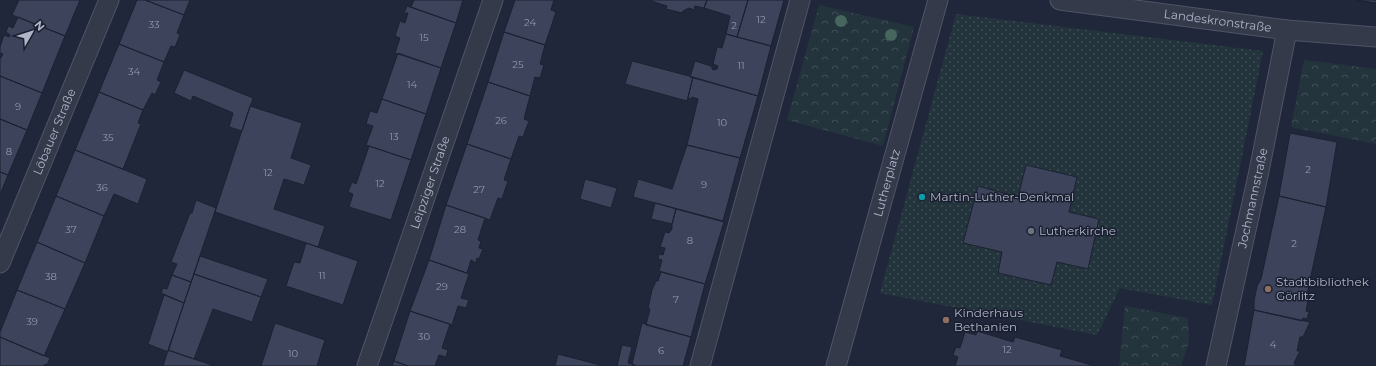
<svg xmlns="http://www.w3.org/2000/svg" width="1376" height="366" font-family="Montserrat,sans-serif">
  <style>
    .grass { fill: url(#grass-dots) }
    .forest { fill: url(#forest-crowns) }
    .building { fill: #3c435b; stroke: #1c2132 }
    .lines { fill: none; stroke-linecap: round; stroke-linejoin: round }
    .minor-casing { stroke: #4f5466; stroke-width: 21 }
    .minor { stroke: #353a4b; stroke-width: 19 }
    .tree { fill: #46665e }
    .culture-dot { fill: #0f9aa8; stroke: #1a1f30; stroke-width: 1.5 }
    .worship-dot { fill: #6b7280; stroke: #1a1f30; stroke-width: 1.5 }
    .education-dot { fill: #8d6e63; stroke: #1a1f30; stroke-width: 1.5 }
    .labels { text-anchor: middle; stroke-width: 3; stroke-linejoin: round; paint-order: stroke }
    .number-label { font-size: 10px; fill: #9298ac }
    .street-label { font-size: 12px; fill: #afb4c7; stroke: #1a1f30 }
    .poi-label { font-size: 12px; fill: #afb4c7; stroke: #1a1f30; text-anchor: start }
  </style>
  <defs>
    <pattern id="grass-dots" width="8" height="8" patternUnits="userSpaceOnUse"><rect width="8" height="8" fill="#23343c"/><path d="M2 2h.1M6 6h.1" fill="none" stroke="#404f57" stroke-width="1.8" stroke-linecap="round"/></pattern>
    <pattern id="forest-crowns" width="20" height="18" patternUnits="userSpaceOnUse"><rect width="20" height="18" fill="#23343c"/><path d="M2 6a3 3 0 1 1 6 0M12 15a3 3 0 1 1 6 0" fill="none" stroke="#404f57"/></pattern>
  </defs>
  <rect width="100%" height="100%" fill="#21273b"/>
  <path class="grass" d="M956,14L1263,51L1212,305L1120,288L1097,335L880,293Z"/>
  <path class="forest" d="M819,5L914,27L883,146L787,120Z
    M1304,60L1376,69V144L1291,127Z
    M1125,306L1188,318L1189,342L1181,366H1119Z"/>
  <path class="building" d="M19,0H80L65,36L12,15Z
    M137,0H145L184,15L177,33L180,35L175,47L171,46L164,62L119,44Z
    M145,0H190L184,15Z
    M414,0H463L456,23L411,7Z
    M515,0H554L551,10L556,12L545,45L504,32Z
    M651,0H707L704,8L695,6L694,10L689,8L683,11L682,13L666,9L667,6L651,1Z
    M707,0H748L737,37L726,34L730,16L704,8Z
    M748,0H784L771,46L737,37Z
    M1356,0H1376V3Z
    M407,6L456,23L441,68L395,53L400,38L395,36L400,21L405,23L408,13H404Z
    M18,17L65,36L42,93L0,76V59L3,54L0,53V47L4,35L9,37L10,35L6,32L8,26L13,28Z
    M504,32L545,45L540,64L544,65L540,78L535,77L530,96L488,82Z
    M726,34L771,46L758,96L690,77L695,61L711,66L713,70L717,69L718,66L713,64L717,47L722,48Z
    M119,44L164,62L157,80L161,82L155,95L152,93L143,110L99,92Z
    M398,53L441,68L426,114L382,99Z
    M632,61L693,77L687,101L625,84Z
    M184,70L253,98L242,131L229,127L233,113L193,96L191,101L174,93Z
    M0,76L42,93L27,130L0,119Z
    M693,77L758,96L740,158L687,145L698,99L692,97V99L688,98Z
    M488,82L530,96L524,119L529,121L523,137L519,136L511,159L467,144Z
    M99,92L143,110L138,123L141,124L123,169L75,150Z
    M382,99L426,114L411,160L366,145L373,126L366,124L370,111L377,113Z
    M250,106L302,123L291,158L311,165L304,185L284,179L274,209L325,226L318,247L215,212Z
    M0,119L27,130L8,175L0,172Z
    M1290,133L1337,142L1326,207L1279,196Z
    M467,144L511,159L504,180L508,181L502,199L498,198L490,220L446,205Z
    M687,145L740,158L723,221L633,197L638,179L672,189Z
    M369,146L411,160L391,220L349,207L353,194L348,192L352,182L356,184Z
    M75,150L147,179L138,204L114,194L104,216L56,196Z
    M1026,165L1077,177L1069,212L1099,219L1088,269L1057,262L1051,285L998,273L1002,252L963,243L978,186L1018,197Z
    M0,172L8,175L0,195Z
    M585,179L617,188L611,208L580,199Z
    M56,196L104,216L85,263L37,242Z
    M1279,196L1326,207L1307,294L1309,295L1306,311L1309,312L1307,319L1303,318L1302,321L1254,310V301L1257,286L1261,279Z
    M196,200L216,208L191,282L172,275L177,264L171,262L190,213H192Z
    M655,203L676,209L672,224L651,219Z
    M446,205L485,218L478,240L481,241L479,248L483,249L479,259L477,258L476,263L471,260L467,273L429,260Z
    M676,209L724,222L705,284L659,271L662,260L658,259L659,254L663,255L665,248L660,247L665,232L669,233L672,229V224Z
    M37,242L85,263L65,309L17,290Z
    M306,243L358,261L343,305L286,286L294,262L300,263Z
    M200,256L268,279L261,297L194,274Z
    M429,260L469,274L461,298L469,300L466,308L458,306L452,325L410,311Z
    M661,272L705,284L691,337L646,325L650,309L648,308L652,290L656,281H658Z
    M194,274L261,297L252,322L213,309L194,359L168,350Z
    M172,275L191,282L184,303L161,293L163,288L167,289Z
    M17,290L65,309L44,356L0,337V332Z
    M164,295L184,303L168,352L148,344Z
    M1254,310L1310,322L1303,337H1300L1297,351H1300L1294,363L1296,366H1244Z
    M410,311L450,324L442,348L448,350L446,357L439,355L435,366H408L394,361Z
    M275,323L325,340L317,366H261Z
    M642,323L691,337L683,366H635L632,364Z
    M977,331L1013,342L1015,337L1062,350L1060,356L1095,366H955L958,357L953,355L956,347L960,348L965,332L976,335Z
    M0,337L50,358L47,365L45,364L44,366H0Z
    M622,345L632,347L628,363L635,365V366H617Z
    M168,350L194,359L215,366H163Z
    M558,354L604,366H555Z
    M394,361L408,366H392Z"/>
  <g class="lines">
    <defs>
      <g id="minor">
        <path id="s1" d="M1060,0L1287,30L1376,37"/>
        <path id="s2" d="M0,263L109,0"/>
        <path id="s3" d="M367,366L493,0"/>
        <path d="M700,366L800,0"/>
        <path id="s4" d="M836,366L938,0"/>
        <path id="s5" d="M1216,366L1259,171L1287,30"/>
      </g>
    </defs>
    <use href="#minor" class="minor-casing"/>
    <use href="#minor" class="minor"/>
  </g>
  <g class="tree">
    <circle cx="841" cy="21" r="6"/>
    <circle cx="891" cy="35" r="6"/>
  </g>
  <circle class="culture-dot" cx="922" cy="197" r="4"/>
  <circle class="worship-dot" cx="1031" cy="231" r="4"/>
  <g class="education-dot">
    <circle cx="1268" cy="289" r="4"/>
    <circle cx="946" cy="320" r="4"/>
  </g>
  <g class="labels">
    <g class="number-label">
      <text x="761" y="23">12</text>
      <text x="530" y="26">24</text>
      <text x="154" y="28">33</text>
      <text x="734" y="29">2</text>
      <text x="424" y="41">15</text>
      <text x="518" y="68">25</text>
      <text x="741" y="69">11</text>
      <text x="134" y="75">34</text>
      <text x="412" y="88">14</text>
      <text x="18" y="110">9</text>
      <text x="501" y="124">26</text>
      <text x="722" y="126">10</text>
      <text x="394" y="140">13</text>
      <text x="108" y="141">35</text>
      <text x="9" y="155">8</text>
      <text x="1308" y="173">2</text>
      <text x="268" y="176">12</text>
      <text x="380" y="187">12</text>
      <text x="704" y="188">9</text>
      <text x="102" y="191">36</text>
      <text x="479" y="193">27</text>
      <text x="71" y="233">37</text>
      <text x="460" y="233">28</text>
      <text x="690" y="244">8</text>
      <text x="1294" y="247">2</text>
      <text x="322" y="279">11</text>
      <text x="51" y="280">38</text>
      <text x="442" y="290">29</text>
      <text x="676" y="303">7</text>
      <text x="32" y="325">39</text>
      <text x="424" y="340">30</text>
      <text x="1273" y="348">4</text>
      <text x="1007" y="353">12</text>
      <text x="661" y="354">6</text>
      <text x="293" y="357">10</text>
    </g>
    <g class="street-label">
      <text dy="4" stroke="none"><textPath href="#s1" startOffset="159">Landeskronstraße</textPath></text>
      <text dy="4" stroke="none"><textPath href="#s2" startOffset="142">Löbauer Straße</textPath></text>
      <text dy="4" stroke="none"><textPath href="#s3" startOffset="194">Leipziger Straße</textPath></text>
      <text dy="4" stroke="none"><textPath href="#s4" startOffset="190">Lutherplatz</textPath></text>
      <text dy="4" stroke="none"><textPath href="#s5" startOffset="172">Jochmannstraße</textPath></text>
    </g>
    <g class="poi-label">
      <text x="930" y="201">Martin-Luther-Denkmal</text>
      <text x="1039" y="235">Lutherkirche</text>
      <text x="1276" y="286">Stadtbibliothek<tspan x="1276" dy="14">Görlitz</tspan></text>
      <text x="954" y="317">Kinderhaus<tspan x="954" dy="14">Bethanien</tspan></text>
    </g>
  </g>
  <g transform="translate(32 32) rotate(51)" stroke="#1a1f30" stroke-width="3" paint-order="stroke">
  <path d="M0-3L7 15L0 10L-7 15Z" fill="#afb4c7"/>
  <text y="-6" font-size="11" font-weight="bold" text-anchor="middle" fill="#afb4c7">N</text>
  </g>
</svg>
